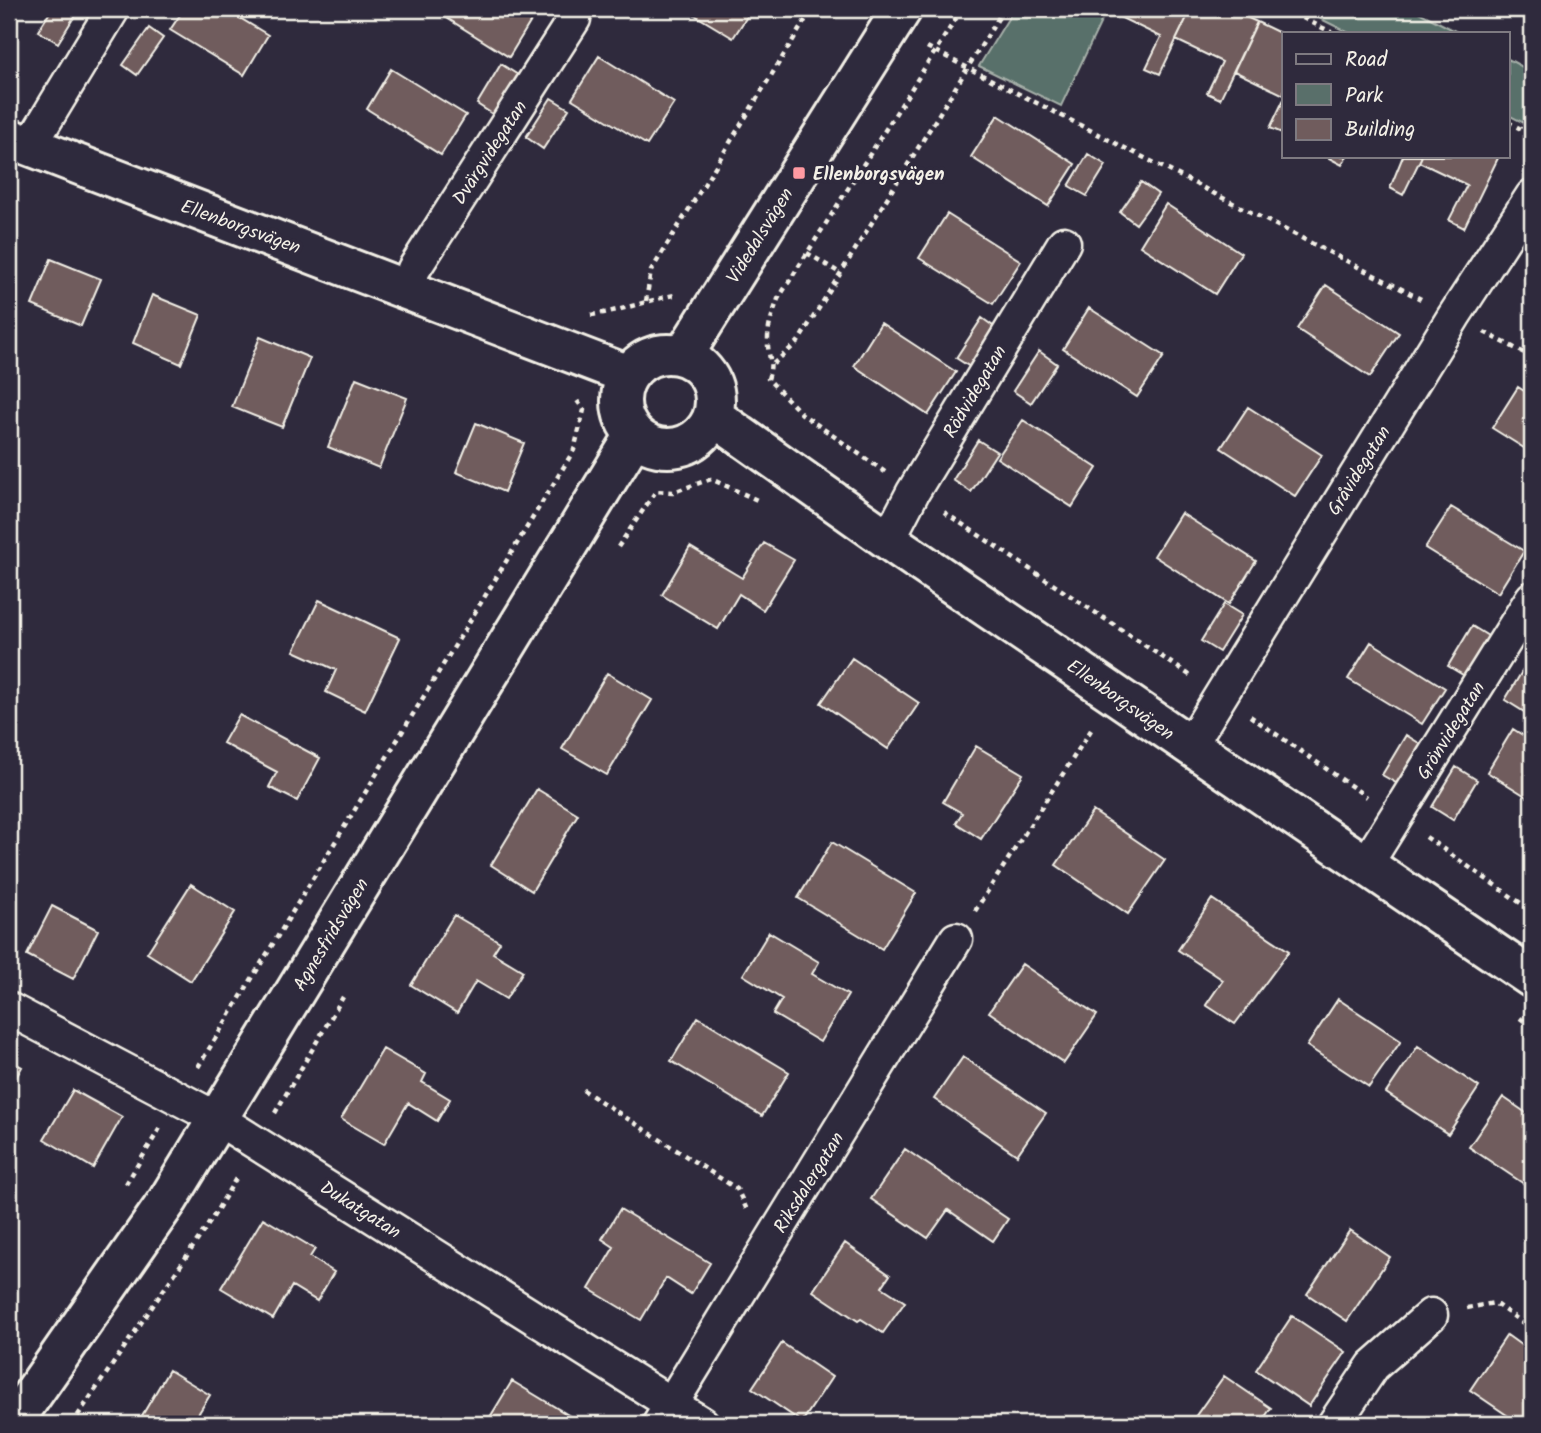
<svg xmlns="http://www.w3.org/2000/svg" width="1541" height="1433" font-family="Kalam,sans-serif">
  <style>
    .green { fill: #596f6a; stroke: #a6b0a9; stroke-width: 2 }
    .building { fill: #705c5d; stroke: #f4f1e8; stroke-width: 2 }
    .lines { fill: none; stroke-linecap: round; stroke-linejoin: round }
    .minor-casing { stroke: #f4f1e8; stroke-width: 37 }
    .tertiary-casing { stroke: #f4f1e8; stroke-width: 44 }
    .path { stroke: #f4f1e8; stroke-width: 4.5; stroke-dasharray: 5 5; stroke-linecap: butt }
    .minor { stroke: #2f2a3d; stroke-width: 32 }
    .tertiary { stroke: #2f2a3d; stroke-width: 38 }
    .poi-dot { fill: #ff9aa2; stroke: #2f2a3d; stroke-width: 2.5 }
    .labels { text-anchor: middle; stroke-width: 7; stroke-linejoin: round; paint-order: stroke }
    .street-label { font-size: 19px; fill: #f4f1e8; stroke: #2f2a3d }
    .poi-label { font-size: 19px; font-weight: bold; fill: #f4f1e8; stroke: #2f2a3d; text-anchor: start }
  </style>
  <rect width="100%" height="100%" fill="#2f2a3d"/>
  <filter id="ink" filterUnits="userSpaceOnUse"><feTurbulence type="fractalNoise" baseFrequency=".0143" numOctaves="2"/><feDisplacementMap in="SourceGraphic" scale="14" xChannelSelector="R" yChannelSelector="G"/><feConvolveMatrix kernelMatrix="1 2 1 2 8 2 1 2 1" color-interpolation-filters="sRGB"/></filter>
  <g filter="url(#ink)">
    <path class="green" d="M1014,9H1107L1061,106L979,66Z
      M1301,9H1413L1459,33H1349Z
      M1508,59L1532,72V127L1508,115Z"/>
    <path class="building" d="M52,9H79L58,43L38,31Z
      M184,9H225L268,35L244,75L170,30Z
      M523,9L534,16L509,57L434,10Z
      M685,9H752L733,38Z
      M1114,9H1191L1160,74L1146,68L1161,37L1111,13Z
      M1191,9H1229L1257,22L1220,99L1207,93L1222,62L1176,40Z
      M1257,22L1284,35V95L1234,71Z
      M149,28L163,38L137,75L123,65Z
      M599,56L674,103L647,145L572,99Z
      M501,64L518,75L494,115L477,104Z
      M391,69L466,115L441,155L367,109Z
      M551,98L569,109L543,149L526,137Z
      M1284,99V129L1282,133L1270,128Z
      M998,115L1075,164L1048,206L971,157Z
      M1088,154L1106,165L1087,196L1069,186Z
      M1330,156H1347L1342,165L1329,158Z
      M1403,156H1422L1403,195L1390,188Z
      M1422,156H1499L1464,228L1449,220L1467,185L1419,162Z
      M1141,182L1158,194L1136,224L1120,212Z
      M1166,204L1241,253L1215,294L1140,246Z
      M947,214L1021,261L993,304L919,258Z
      M51,259L101,279L81,326L32,305Z
      M1326,285L1399,333L1370,377L1297,329Z
      M152,295L201,315L181,364L133,343Z
      M1089,308L1164,356L1137,397L1063,349Z
      M982,318L1000,331L975,370L956,358Z
      M881,323L956,372L928,415L854,366Z
      M260,337L310,358L282,427L232,407Z
      M1039,351L1057,364L1031,403L1013,391Z
      M356,378L407,398L379,468L328,447Z
      M1518,387L1532,396V453L1492,428Z
      M1248,407L1322,455L1295,496L1221,448Z
      M1023,420L1097,468L1072,507L997,458Z
      M476,423L524,443L504,492L456,472Z
      M978,440L997,452L971,492L953,480Z
      M1451,507L1524,551L1498,593L1425,548Z
      M1181,513L1256,561L1229,604L1154,556Z
      M764,543L794,560L763,610L739,594L718,629L662,595L690,547L742,578Z
      M319,600L400,638L365,711L326,692L336,670L294,651Z
      M1224,604L1242,615L1219,652L1201,641Z
      M1472,626L1493,639L1470,679L1448,666Z
      M1371,642L1445,688L1422,724L1348,679Z
      M852,658L919,703L888,749L821,703Z
      M1529,660L1532,662V702L1526,713L1505,700Z
      M607,673L652,700L607,775L562,749Z
      M239,715L320,758L297,801L269,787L277,772L223,743Z
      M1513,729L1532,741V800L1487,772Z
      M1406,735L1427,748L1403,787L1382,775Z
      M976,746L1023,774L981,839L956,823L962,813L943,802Z
      M1456,767L1477,780L1453,820L1432,807Z
      M537,789L578,814L532,891L491,865Z
      M1093,811L1165,860L1128,914L1056,865Z
      M832,842L916,893L882,949L798,898Z
      M191,884L235,912L191,981L147,953Z
      M1212,899L1289,951L1235,1024L1206,1005L1223,980L1178,950Z
      M52,906L98,930L73,979L27,955Z
      M454,915L500,942L493,953L523,971L506,999L476,981L457,1013L411,985Z
      M769,932L819,962L812,974L848,995L820,1042L773,1014L782,999L743,975Z
      M1022,964L1097,1015L1064,1063L989,1012Z
      M1338,999L1401,1041L1369,1087L1307,1046Z
      M698,1017L789,1072L762,1116L671,1061Z
      M1418,1046L1479,1087L1448,1134L1386,1093Z
      M383,1049L426,1074L422,1082L450,1099L437,1121L408,1103L384,1144L341,1119Z
      M963,1057L1046,1113L1017,1155L934,1099Z
      M9,1060L22,1067L9,1090Z
      M73,1090L122,1117L93,1168L44,1139Z
      M1503,1097L1532,1117V1173L1524,1184L1469,1147Z
      M905,1149L1008,1219L993,1241L948,1210L928,1238L871,1199Z
      M620,1209L710,1263L691,1294L666,1278L641,1320L589,1289L614,1247L602,1239Z
      M263,1218L315,1249L310,1257L334,1272L317,1301L292,1286L273,1319L221,1288Z
      M1350,1230L1390,1257L1347,1321L1307,1294Z
      M845,1243L890,1275L882,1287L905,1302L883,1333L861,1319L858,1321L813,1291Z
      M1292,1316L1346,1352L1309,1406L1256,1370Z
      M1507,1335L1532,1353V1424H1520L1470,1390Z
      M782,1343L832,1377L802,1422L752,1388Z
      M169,1370L210,1395L192,1424H137Z
      M1224,1376L1271,1408L1260,1424H1190Z
      M512,1381L583,1424L487,1422Z
      M1455,1415L1469,1424H1448Z"/>
    <g class="lines">
      <defs>
        <path id="minor" d="M30,146L113,9
          M407,288L414,269L574,19
          M888,540L913,492L1064,243
          M1189,747L1454,316L1532,196
          M1367,863L1532,598
          M9,1009L218,1119L703,1424
          M659,1424L956,939
          M1334,1424L1373,1366L1431,1315"/>
        <path id="tertiary" d="M9,138L629,375
          M621 401a47 47 0 1 1 94 0a47 47 0 1 1-94 0Z
          M683,356L902,9
          M713,416L901,549L1532,978
          M12,1424L168,1200L635,435"/>
      </defs>
      <use href="#minor" class="minor-casing"/>
      <use href="#tertiary" class="tertiary-casing"/>
      <path class="path" d="M1285,9L1333,33
        M927,47L1421,299
        M1508,122L1532,135
        M807,253L840,273
        M646,301L651,271L812,9
        M591,315C620,311 646,301 674,295
        M1484,332L1532,357
        M773,364L798,342L1004,9
        M885,472L802,414L768,379C774,361 767,356 768,339C768,325 773,313 778,299L962,9
        M944,512L1191,676
        M618,547L656,491L673,492L711,479L757,500
        M1250,716L1367,797
        M1426,837L1532,911
        M975,911L1093,727
        M1520,1018L1532,1027
        M198,1067L574,450L584,410L575,398
        M583,1090L737,1189L748,1212
        M275,1113L343,997
        M126,1184L160,1128
        M1467,1308L1494,1303L1532,1329
        M72,1424L210,1222L238,1175"/>
      <use href="#minor" class="minor"/>
      <use href="#tertiary" class="tertiary"/>
    </g>
  </g>
  <rect class="poi-dot" x="792" y="166" width="14" height="14" rx="3.5"/>
  <g class="labels">
    <g class="street-label">
      <text transform="translate(489 152) rotate(-57)" y="7">Dvärgvidegatan</text>
      <text transform="translate(241 226) rotate(20)" y="7">Ellenborgsvägen</text>
      <text transform="translate(759 235) rotate(-58)" y="7">Videdalsvägen</text>
      <text transform="translate(974 391) rotate(-59)" y="7">Rödvidegatan</text>
      <text transform="translate(1358 470) rotate(-58)" y="7">Gråvidegatan</text>
      <text transform="translate(1121 699) rotate(35)" y="7">Ellenborgsvägen</text>
      <text transform="translate(1450 730) rotate(-58)" y="7">Grönvidegatan</text>
      <text transform="translate(330 934) rotate(-59)" y="7">Agnesfridsvägen</text>
      <text transform="translate(808 1182) rotate(-58)" y="7">Riksdalergatan</text>
      <text transform="translate(361 1209) rotate(32)" y="7">Dukatgatan</text>
    </g>
    <g class="poi-label">
      <text x="813" y="180">Ellenborgsvägen</text>
    </g>
  </g>
  <rect width="1541" height="1433" fill="none" stroke="#2f2a3d" stroke-width="35"/>
  <rect x="18" y="18" width="1506" height="1398" fill="none" stroke="#f4f1e8" stroke-width="2.5" filter="url(#ink)"/>
  <rect x="1282" y="32" width="228" height="126" fill="#2f2a3d" stroke="#7e7a81" stroke-width="2"/>
  <rect x="1296" y="54" width="35" height="10" fill="#2f2a3d" stroke="#7e7a81" stroke-width="2"/>
  <text x="1345" y="66" font-size="21" fill="#f4f1e8">Road</text>
  <rect x="1296" y="84" width="35" height="21" fill="#596f6a" stroke="#7e7a81" stroke-width="2"/>
  <text x="1345" y="102" font-size="21" fill="#f4f1e8">Park</text>
  <rect x="1296" y="119" width="35" height="21" fill="#705c5d" stroke="#7e7a81" stroke-width="2"/>
  <text x="1345" y="136" font-size="21" fill="#f4f1e8">Building</text>
</svg>
